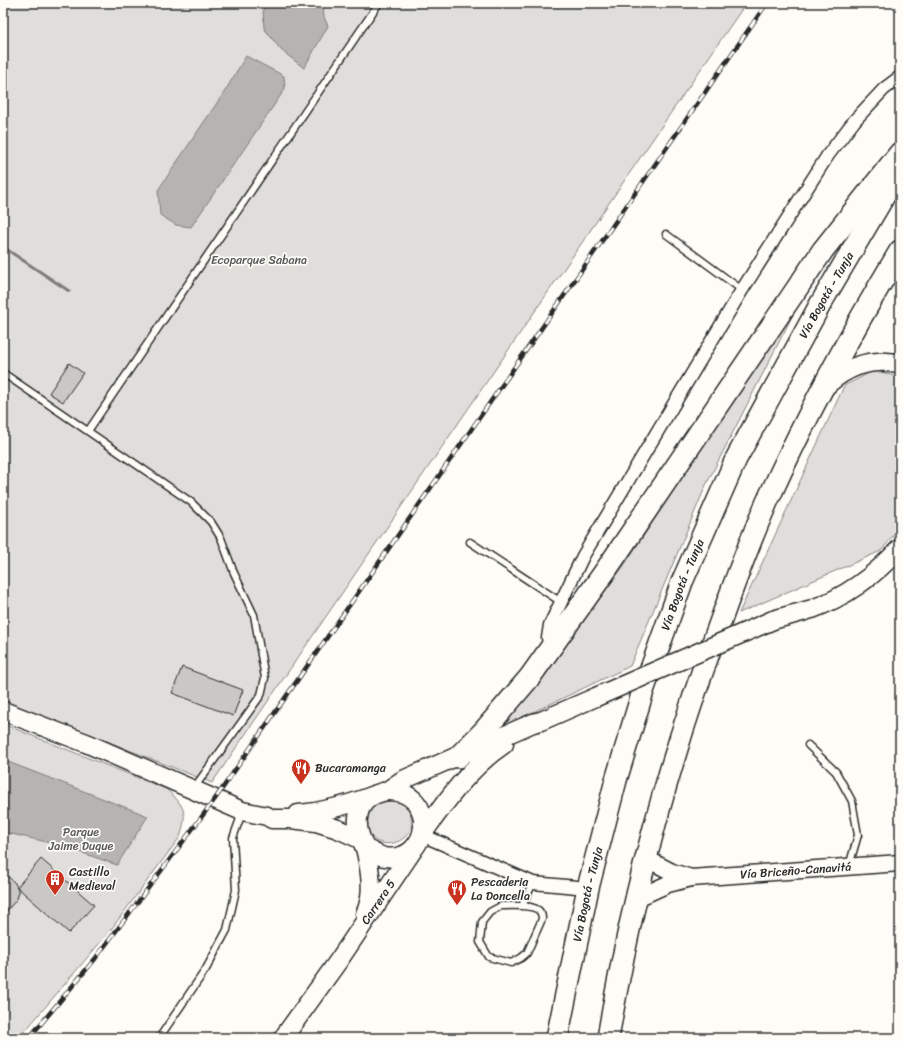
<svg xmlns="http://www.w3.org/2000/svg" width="903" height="1041" font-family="Sriracha,sans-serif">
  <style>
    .green { fill: #dfdeda; stroke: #858482 }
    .water { fill: #b5b4b1; stroke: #7e7d7b }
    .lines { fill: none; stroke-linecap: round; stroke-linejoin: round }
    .stream { stroke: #7e7d7b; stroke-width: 3 }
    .building { fill: #c9c8c4; stroke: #2b2b2b }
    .lane-casing { stroke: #2b2b2b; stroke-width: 9 }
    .street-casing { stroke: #2b2b2b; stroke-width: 15 }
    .secondary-casing { stroke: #2b2b2b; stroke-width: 19 }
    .primary-casing { stroke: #2b2b2b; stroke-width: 21 }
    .highway-casing { stroke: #2b2b2b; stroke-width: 24 }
    .lane { stroke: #fdfcf7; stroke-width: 6 }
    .street { stroke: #fdfcf7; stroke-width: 12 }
    .secondary { stroke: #fdfcf7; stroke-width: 16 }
    .primary { stroke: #fdfcf7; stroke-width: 18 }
    .highway { stroke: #fdfcf7; stroke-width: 21 }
    .rail-casing { stroke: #2b2b2b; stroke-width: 4.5 }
    .rail { stroke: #fdfcf7; stroke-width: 3; stroke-dasharray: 9; stroke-linecap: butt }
    .primary-bridge-casing { stroke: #2b2b2b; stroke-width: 21; stroke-linecap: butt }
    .primary-bridge { stroke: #fdfcf7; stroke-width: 18 }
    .labels { text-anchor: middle; stroke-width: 3.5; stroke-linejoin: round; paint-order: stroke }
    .park-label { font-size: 12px; fill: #585857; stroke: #fdfcf7 }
    .street-label { font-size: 12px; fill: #2b2b2b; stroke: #fdfcf7 }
    .poi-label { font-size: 12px; fill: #2b2b2b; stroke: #fdfcf7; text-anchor: start }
  </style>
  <rect width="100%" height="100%" fill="#fdfcf7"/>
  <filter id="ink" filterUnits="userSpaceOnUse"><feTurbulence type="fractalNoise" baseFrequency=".025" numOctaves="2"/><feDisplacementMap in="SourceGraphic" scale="8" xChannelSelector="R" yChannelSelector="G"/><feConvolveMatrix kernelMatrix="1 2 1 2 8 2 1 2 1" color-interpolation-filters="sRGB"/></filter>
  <g filter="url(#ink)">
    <path class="green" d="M3,3H746L212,783L3,700Z
      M803,295L706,485L630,666L504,726L623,567Z
      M875,370L900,378V527L881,551L739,613L844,386Z
      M3,724L166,789C185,806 188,812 180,837L109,932L19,1038H3Z
      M381,799C394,801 408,800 411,816C418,846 369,856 367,824C366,809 371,807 381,799Z"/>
    <path class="water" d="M265,3H323L324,17L328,26L304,68L281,50L264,28L263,10Z
      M246,56L284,76L285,89L191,227L176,225L160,215L158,190L225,91Z
      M3,760L148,816L117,865L60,845L3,832Z"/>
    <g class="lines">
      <path class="stream" d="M3,247L69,291"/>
    </g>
    <path class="building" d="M69,363L83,373L63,402L49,393Z
      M182,667L243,690L233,716L172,693Z
      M41,859L94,905L69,933L17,887Z
      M3,872L15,883L19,892L17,899L3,915Z"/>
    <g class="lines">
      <defs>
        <path id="lane" d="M666,234L742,290
          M3,373L191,502L211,522L221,538L234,573L254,615L265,678L261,695L194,788
          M88,431L379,3
          M470,542L561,602
          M808,745L836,772L852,801L858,835L849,866
          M501,906C510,906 535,904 540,912C542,914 542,916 542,919L527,953L521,958L511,963L489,957L480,942L482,922L490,912Z
          M522,906L533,883
          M159,1038L206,969L227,930L236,890L233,838L242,813"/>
        <path id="street" d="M551,648L548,638L550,625L583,556L742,290L828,155L855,120L884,89L900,77
          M422,835L533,883L588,888"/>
        <g id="secondary">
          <path d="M645,858L672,872L691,878"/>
          <path id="s1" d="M635,899L668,884L691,878L900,863"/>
        </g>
        <g id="primary">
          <path d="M824,388C839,373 856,363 878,362C885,361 893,363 900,363"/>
          <path d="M773,620C786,616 799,613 812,609C846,597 876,574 900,548"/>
          <path d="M3,711L86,743L242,811L267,816L272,819H291L316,822L338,829L360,839"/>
          <path d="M387,791L403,780L533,723L541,721L596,697"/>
          <path d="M387,791C440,790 431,865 384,857C377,855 371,851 365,848C352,822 355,797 387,791Z"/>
          <path d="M298,814C324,812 348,805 372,796"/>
          <path d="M423,833C447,800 470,767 504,744"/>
          <path d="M365,914C375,894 370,869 365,848"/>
          <path id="s2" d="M283,1038L339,960L417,844"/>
        </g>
        <g id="highway">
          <path d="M458,757L483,732L530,677L606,570L823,250L900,153"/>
          <path id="s3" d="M557,1038L588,888L616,780L643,691L682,582L736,459L821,303L900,169"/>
          <path d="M608,1038C632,895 670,756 721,620C735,581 750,541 767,502C806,416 851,332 900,251"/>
        </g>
      </defs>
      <use href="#lane" class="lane-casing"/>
      <use href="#street" class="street-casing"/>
      <use href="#secondary" class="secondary-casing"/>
      <use href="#primary" class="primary-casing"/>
      <use href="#highway" class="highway-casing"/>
      <use href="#lane" class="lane"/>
      <use href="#street" class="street"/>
      <use href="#secondary" class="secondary"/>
      <use href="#primary" class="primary"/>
      <use href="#highway" class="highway"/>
      <defs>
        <path id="rail" d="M29,1038L95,959L215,799L767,3"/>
      </defs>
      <use href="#rail" class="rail-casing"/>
      <use href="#rail" class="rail"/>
      <defs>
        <path id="primary-bridge" d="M596,697L773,620"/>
      </defs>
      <use href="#primary-bridge" class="primary-bridge-casing"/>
      <use href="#primary-bridge" class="primary-bridge"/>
    </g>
  </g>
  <defs>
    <symbol id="restaurant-pin" viewBox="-11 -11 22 30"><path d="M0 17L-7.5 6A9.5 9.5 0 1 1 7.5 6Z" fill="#c8321e" stroke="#fdfcf7"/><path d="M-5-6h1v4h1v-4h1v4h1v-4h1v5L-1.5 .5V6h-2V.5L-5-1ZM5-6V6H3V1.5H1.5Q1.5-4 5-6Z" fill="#fff"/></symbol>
    <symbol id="building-pin" viewBox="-11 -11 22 30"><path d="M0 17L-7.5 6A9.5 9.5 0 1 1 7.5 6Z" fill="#c8321e" stroke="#fdfcf7"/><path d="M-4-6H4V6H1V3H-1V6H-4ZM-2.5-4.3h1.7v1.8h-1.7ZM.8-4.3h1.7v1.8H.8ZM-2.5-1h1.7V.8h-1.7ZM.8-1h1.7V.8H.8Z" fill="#fff"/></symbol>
  </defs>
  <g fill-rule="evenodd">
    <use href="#restaurant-pin" x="290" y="757" width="22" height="30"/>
    <use href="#building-pin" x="44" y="868" width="22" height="30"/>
    <use href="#restaurant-pin" x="446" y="878" width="22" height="30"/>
  </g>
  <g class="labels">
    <g class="park-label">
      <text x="259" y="264">Ecoparque Sabana</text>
      <text x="81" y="836">Parque<tspan x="81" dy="14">Jaime Duque</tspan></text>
    </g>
    <g class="street-label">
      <text dy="4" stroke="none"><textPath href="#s3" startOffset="795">Vía Bogotá - Tunja</textPath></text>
      <text dy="4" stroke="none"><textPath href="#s3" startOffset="471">Vía Bogotá - Tunja</textPath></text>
      <text dy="4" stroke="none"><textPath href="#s1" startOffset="165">Vía Briceño-Canavitá</textPath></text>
      <text dy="4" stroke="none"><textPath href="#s3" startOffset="147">Vía Bogotá - Tunja</textPath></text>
      <text dy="4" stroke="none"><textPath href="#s2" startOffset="166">Carrera 5</textPath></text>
    </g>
    <g class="poi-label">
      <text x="315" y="772">Bucaramanga</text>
      <text x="69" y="876">Castillo<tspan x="69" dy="14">Medieval</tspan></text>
      <text x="471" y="886">Pescaderia<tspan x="471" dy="14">La Doncella</tspan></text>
    </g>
  </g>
  <rect width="903" height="1041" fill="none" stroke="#fdfcf7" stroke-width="16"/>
  <rect x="8" y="8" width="887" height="1025" fill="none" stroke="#2b2b2b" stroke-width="1.5" filter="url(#ink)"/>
</svg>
